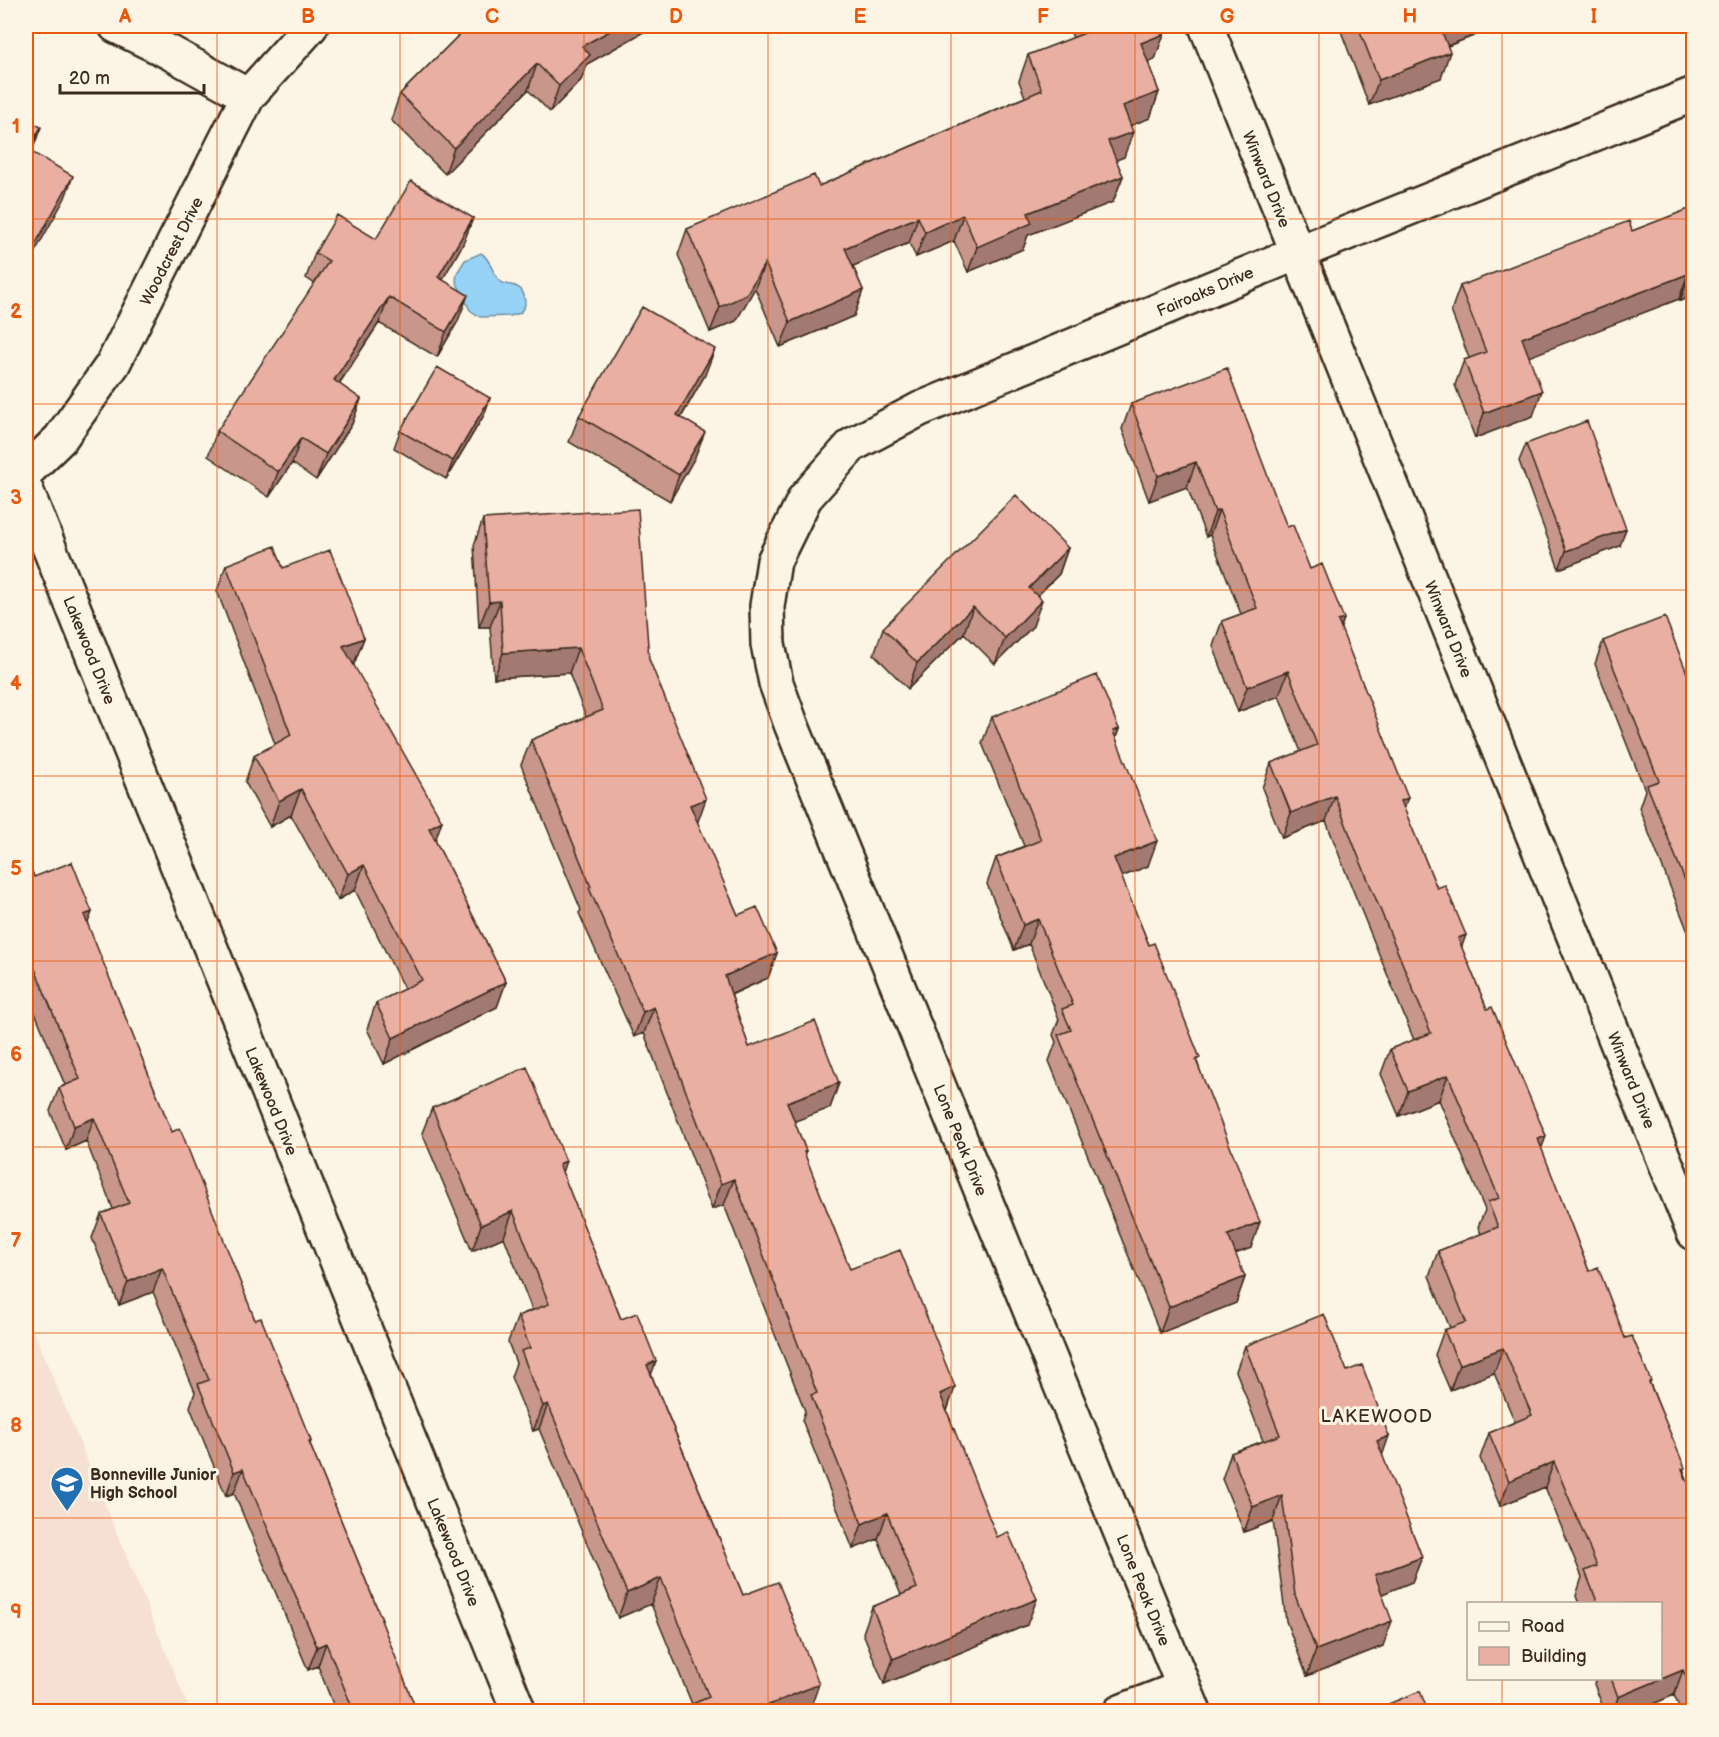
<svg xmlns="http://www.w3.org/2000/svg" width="1719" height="1737" font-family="'Balsamiq Sans',sans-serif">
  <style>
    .built { fill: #f6e0d1 }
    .water { fill: #96d3f7; stroke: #728fa0; stroke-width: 1.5 }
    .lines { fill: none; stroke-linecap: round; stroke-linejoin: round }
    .minor-casing { stroke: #3b2a1e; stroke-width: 38 }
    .minor { stroke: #fcf5e5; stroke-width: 33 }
    .wall { fill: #c8968b; stroke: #3b2a1e; stroke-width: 1.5 }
    .shaded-wall { fill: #a27a71; stroke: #3b2a1e; stroke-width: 1.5 }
    .building { fill: #e8afa2; stroke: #3b2a1e; stroke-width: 1.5 }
    .grid { fill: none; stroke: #e8590c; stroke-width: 1.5; stroke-opacity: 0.55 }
    .labels { text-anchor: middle; stroke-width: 6; stroke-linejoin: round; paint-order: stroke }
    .street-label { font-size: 16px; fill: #3b2a1e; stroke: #fcf5e5 }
    .poi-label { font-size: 16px; font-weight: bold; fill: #3b2a1e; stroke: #fcf5e5; text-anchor: start }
    .neighbourhood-label { font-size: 18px; letter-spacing: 1.5px; fill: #3b2a1e; stroke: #fcf5e5 }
    .neatline { fill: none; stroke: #e8590c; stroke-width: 2 }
    .grid-label { font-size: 20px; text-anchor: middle; font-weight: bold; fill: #e8590c }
  </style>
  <rect width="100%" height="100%" fill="#fcf5e5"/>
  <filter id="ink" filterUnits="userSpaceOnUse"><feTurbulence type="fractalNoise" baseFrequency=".0167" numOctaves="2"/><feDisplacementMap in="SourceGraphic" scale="12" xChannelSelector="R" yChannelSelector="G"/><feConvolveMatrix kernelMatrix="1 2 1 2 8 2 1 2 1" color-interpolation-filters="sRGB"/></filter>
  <g filter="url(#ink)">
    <path class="built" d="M26,1312L190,1711H26Z"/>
    <path class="water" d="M481,253C492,260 491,273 500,281C507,287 517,283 522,291C525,295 525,300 525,305L520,313L510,316L480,317L470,310L456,281L457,273L465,260Z"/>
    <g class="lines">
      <defs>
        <path id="minor" d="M116,26L169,52L248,96
          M1206,26L1694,1233
          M26,472L60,439L113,364L248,96L311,26
          M26,490L519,1712
          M1120,1712L1184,1687
          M1194,1712L791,724L776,683L768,644L767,606L774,561L805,498L852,445L920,409L1297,253L1694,94"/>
      </defs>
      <use href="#minor" class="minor-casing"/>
      <use href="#minor" class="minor"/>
    </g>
    <path class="wall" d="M468,26H654L587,64L581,80L550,112L528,90L445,174L391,120L400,94Z
      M1074,26H1161L1164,34L1155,59L1148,62L1159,92L1150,118L1131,125L1124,157L1116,160L1123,176L1113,202L1028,235L1023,249L968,272L954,241L916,257L909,243L853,266L863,290L854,316L780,347L755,288L736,321L710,332L678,255L687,229L819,186L1025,97L1019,81L1028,55L1073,38L1071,33Z
      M1339,26H1499L1448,46L1441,78L1369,105Z
      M1694,207V296L1680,301L1679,299L1529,356L1533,416L1475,438L1455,385L1464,360L1469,358L1451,311L1460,286L1632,231Z
      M473,218L463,244L442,280L458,321L437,357L379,323L339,384L361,399L352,424L316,480L292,463L269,497L208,456L217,431L315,284L306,278L315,253Z
      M705,375L681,418L695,457L670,501L569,442L579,416Z
      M490,398L484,415L446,479L394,448L400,431Z
      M1131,404L1287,527L1310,569L1340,628L1404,809L1487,1009L1546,1136L1541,1149L1589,1271L1650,1383L1694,1497V1712H1681L1674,1695L1634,1712H1605L1594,1684L1596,1678H1660V1604H1579L1576,1596L1582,1577L1545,1487L1500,1506L1480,1458L1489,1433L1515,1422L1494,1373L1450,1390L1435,1355L1444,1330L1450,1328L1429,1276L1438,1251L1481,1234L1478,1227L1485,1210L1439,1100L1399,1116L1381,1074L1390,1049L1414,1040L1348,878L1326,821L1282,838L1262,788L1271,763L1301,752L1279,696L1238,712L1213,646L1222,621L1241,614L1210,535L1206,537L1187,487L1149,501L1122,429Z
      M1526,444L1620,546L1559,569L1519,461Z
      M483,519L649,659L697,823L738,915L777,953L768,978L731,995L749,1047L839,1083L830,1108L794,1121L806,1151L804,1154L850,1269L955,1387L947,1411L1027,1625L884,1684L863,1633L872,1607L901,1595L878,1539L853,1549L802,1420L805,1411L724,1205L712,1209L644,1033L634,1037L579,913L581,910L521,765L531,740L586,717L569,673L494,678L490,627H479L474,545Z
      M1068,548L1059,574L1037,596L1033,626L995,664L964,633L908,689L874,654L883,628Z
      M226,565L283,568L364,638L354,664H353L435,840L506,982L497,1007L384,1064L367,1029L376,1003L404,989L355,890L338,900L291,815L270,827L245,782L254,756L275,744L217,591Z
      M1603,641L1694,691V947L1639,808L1645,790L1595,664Z
      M992,717L1119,729L1116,738L1148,866L1121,877L1198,1064L1251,1248L1235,1254L1245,1277L1236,1303L1160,1333L1049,1061L1056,1042L1053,1035L1059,1019L1029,944L1014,950L987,884L996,858L1024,846L982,743Z
      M26,855L34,877L92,912L87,924L172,1132L255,1320L311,1441L310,1445L382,1620L381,1622L417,1712H336L318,1666L308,1670L234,1493L226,1496L190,1407L195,1392L153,1292L119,1305L92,1238L101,1214L113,1209L86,1141L66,1150L50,1111L59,1088L65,1085L26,991Z
      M432,1108L562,1172L621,1319L656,1361L651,1374L743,1595L810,1710L692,1704L651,1604L618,1618L539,1429L533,1431L511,1377L516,1363L508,1342L518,1316L532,1310L504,1237L472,1251L422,1133Z
      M1245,1346L1347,1371L1382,1456L1422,1557L1412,1582L1382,1594L1383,1646L1307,1676L1286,1621L1273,1521L1244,1532L1222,1479L1231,1453L1263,1441L1236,1371Z"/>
    <path class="shaded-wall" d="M619,26H654L587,64L581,80L550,112L559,86L582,46Z
      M1443,26H1499L1431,52L1440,27Z
      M1164,34L1155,59L1131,69L1141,43Z
      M1450,52L1441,78L1369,105L1379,80Z
      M537,64L528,90L445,174L454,148Z
      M1159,92L1150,118L1114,132L1123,106Z
      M41,127L33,149L26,162L28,150Z
      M1133,132L1124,157L1099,167L1108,141Z
      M73,176L65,198L26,268V256Z
      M1123,176L1113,202L1028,235L1023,249L968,272L977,247L1028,213Z
      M963,215L954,241L916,257L925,232Z
      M918,217L909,243L836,273L845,248Z
      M473,218L463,244L429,303L438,277Z
      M765,263L755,288L736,321L710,332L720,307Z
      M1688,274L1679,299L1513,363L1522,338Z
      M1694,275V296L1680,301L1689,276Z
      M863,290L854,316L780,347L790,322Z
      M468,295L458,321L437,357L446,332Z
      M389,297L379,323L324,406L334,380Z
      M715,349L705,375L667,441L677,415Z
      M1542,391L1533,416L1475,438L1484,413Z
      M490,398L484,415L446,479L453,461Z
      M361,399L352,424L316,480L326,454Z
      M705,432L695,457L670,501L679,475Z
      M301,438L292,463L269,497L278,472Z
      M1196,462L1187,487L1149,501L1158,476Z
      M1219,510L1210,535L1206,537L1215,512Z
      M1626,529L1620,546L1559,569L1566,551Z
      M1068,548L1059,574L1020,613L1029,588Z
      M1042,600L1033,626L995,664L1005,638Z
      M500,601L490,627H479L489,602Z
      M973,607L964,633L908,689L917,663Z
      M1344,619L1335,644L1338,621Z
      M364,638L354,664L334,672L343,646Z
      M578,648L569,673L494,678L503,653Z
      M1288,671L1279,696L1238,712L1247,687Z
      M1119,729L1110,754L1113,731Z
      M301,789L291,815L270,827L279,801Z
      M1335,796L1326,821L1282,838L1291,813Z
      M1408,798L1399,823L1401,801Z
      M706,799L697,824L690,805Z
      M442,821L433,847L429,828Z
      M1157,841L1148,866L1104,884L1114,858Z
      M364,865L355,890L338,900L348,874Z
      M92,912L83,936L84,915Z
      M1038,919L1029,944L1014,950L1023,925Z
      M1466,935L1457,960L1458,938Z
      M777,953L768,978L716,1001L725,976Z
      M506,982L497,1007L384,1064L393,1038Z
      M654,1007L644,1033L634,1037L643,1012Z
      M1448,1075L1439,1100L1399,1116L1408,1091Z
      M839,1083L830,1108L777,1128L787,1102Z
      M94,1118L86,1141L66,1150L74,1126Z
      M1546,1136L1537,1161L1538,1139Z
      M566,1161L557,1187L559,1164Z
      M734,1179L724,1205L712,1209L721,1184Z
      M513,1211L504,1237L472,1251L481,1225Z
      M1260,1222L1251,1248L1218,1260L1228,1235Z
      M162,1268L153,1292L119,1305L128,1282Z
      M1245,1277L1236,1303L1160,1333L1169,1307Z
      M1503,1348L1494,1373L1450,1390L1459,1365Z
      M656,1361L647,1387V1365Z
      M955,1387L946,1413L940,1394Z
      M548,1404L539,1429L533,1431L543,1406Z
      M1389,1436L1380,1462L1377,1441Z
      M1554,1462L1545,1487L1500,1506L1509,1481Z
      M243,1469L234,1493L226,1496L234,1472Z
      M1282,1495L1273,1521L1244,1532L1253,1507Z
      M887,1513L878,1539L853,1549L862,1524Z
      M1422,1557L1412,1582L1365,1601L1375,1575Z
      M661,1578L651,1604L618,1618L627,1593Z
      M1037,1599L1027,1625L884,1684L893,1659Z
      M1392,1621L1383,1646L1307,1676L1316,1650Z
      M326,1643L318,1666L308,1670L317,1647Z
      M1683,1670L1674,1695L1634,1712H1613L1618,1697Z
      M819,1684L810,1710L806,1712H752Z"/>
    <path class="building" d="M468,26H619L582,46L590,55L559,86L537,64L454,148L400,94Z
      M1088,26H1161L1164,34L1141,43L1159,92L1123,106L1133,132L1108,141L1123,176L1028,213L1032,223L977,247L963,215L925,232L918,217L845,248L863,290L790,322L765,263L746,295L720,307L687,229L814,175L819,186L1042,90L1028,55L1090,31Z
      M1358,26H1443L1440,27L1450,52L1379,80Z
      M26,119L41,127L28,150L73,176L36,243L26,256Z
      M411,181L473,218L438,277L468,295L446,332L389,297L334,380L361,399L326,454L301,438L278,472L217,431L329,261L315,253L337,215L376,239Z
      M1694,207V275L1689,276L1688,274L1522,338L1542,391L1484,413L1464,360L1486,352L1460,286L1629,221L1632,231Z
      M642,307L715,349L677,415L705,432L679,475L579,416Z
      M437,367L490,398L453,461L400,431Z
      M1227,368L1287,527L1293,525L1310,569L1322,564L1344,619L1338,621L1408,798L1401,801L1437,888L1445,885L1466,935L1458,938L1487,1009L1492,1007L1546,1136L1538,1139L1589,1271L1598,1267L1625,1338L1632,1336L1651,1381L1649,1382L1685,1468L1682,1469L1694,1497V1695L1683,1670L1618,1697L1611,1678H1660V1604H1598L1585,1571L1597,1566L1554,1462L1509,1481L1489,1433L1532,1415L1503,1348L1459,1365L1444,1330L1466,1322L1438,1251L1498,1227L1488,1202L1499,1198L1448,1075L1408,1091L1390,1049L1431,1033L1357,853L1335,796L1291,813L1271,763L1317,745L1288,671L1247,687L1222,621L1257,608L1219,510L1215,512L1196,462L1158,476L1131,404Z
      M1587,421L1626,529L1566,551L1526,444Z
      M1016,495L1068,548L1029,588L1042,600L1005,638L973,607L917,663L883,628Z
      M638,509L649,659L706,799L690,805L738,915L757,907L777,953L725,976L749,1047L815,1021L839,1083L787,1102L806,1151L804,1152L850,1269L900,1250L955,1387L940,1394L997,1537L1008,1532L1037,1599L893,1659L872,1607L917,1588L887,1513L862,1524L811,1395L817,1393L734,1179L721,1184L654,1007L643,1012L589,888L591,887L531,740L603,710L578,648L503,653L500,601L489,602L483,519Z
      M275,546L283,568L330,550L364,638L343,646L442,821L429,828L506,982L393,1038L376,1003L422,980L364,865L348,874L301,789L279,801L254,756L291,735L226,565Z
      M1665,617L1694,691V903L1647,785L1659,781L1603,641Z
      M1097,675L1119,729L1113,731L1157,841L1114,858L1149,945L1154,943L1200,1058L1196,1060L1260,1222L1228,1235L1245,1277L1169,1307L1058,1035L1071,1030L1062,1009L1073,1005L1038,919L1023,925L996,858L1041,840L992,717Z
      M26,855L34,877L72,862L92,912L84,915L172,1132L180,1128L255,1320L261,1318L311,1441L309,1442L382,1620H381L417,1712H354L326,1643L317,1647L243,1469L234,1472L198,1384L209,1380L162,1268L128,1282L101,1214L129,1203L94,1118L74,1126L59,1088L80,1079L26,947Z
      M527,1067L566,1161L559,1164L621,1319L637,1313L656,1361L647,1365L743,1595L778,1582L819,1684L752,1712H673L709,1697L661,1578L627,1593L548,1404L543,1406L521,1351L530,1348L518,1316L549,1304L513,1211L481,1225L432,1108Z
      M1324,1314L1347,1371L1362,1365L1389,1436L1377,1441L1422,1557L1375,1575L1392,1621L1316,1650L1295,1595L1282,1495L1253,1507L1231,1453L1280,1435L1245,1346Z
      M1420,1691L1428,1712H1369Z"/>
  </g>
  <path class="grid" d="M217,26V1712M400,26V1712M584,26V1712M768,26V1712M951,26V1712M1135,26V1712M1319,26V1712M1502,26V1604M26,219H1694M26,404H1694M26,590H1694M26,776H1694M26,961H1694M26,1147H1694M26,1333H1694M26,1518H1694M1502,1678V1712"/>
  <defs>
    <symbol id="school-pin" viewBox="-11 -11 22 30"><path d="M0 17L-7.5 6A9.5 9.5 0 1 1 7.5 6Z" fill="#1f6fb2" stroke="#fcf5e5"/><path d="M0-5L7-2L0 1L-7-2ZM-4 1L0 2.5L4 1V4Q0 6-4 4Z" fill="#fff"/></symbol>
  </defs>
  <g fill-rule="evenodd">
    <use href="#school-pin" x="48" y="1464" width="38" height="52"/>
  </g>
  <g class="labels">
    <g class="street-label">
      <text transform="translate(1267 179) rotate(68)" y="6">Winward Drive</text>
      <text transform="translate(171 251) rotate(-63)" y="6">Woodcrest Drive</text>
      <text transform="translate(1205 291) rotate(-23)" y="6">Fairoaks Drive</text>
      <text transform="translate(1449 629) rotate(68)" y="6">Winward Drive</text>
      <text transform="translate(90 650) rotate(68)" y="6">Lakewood Drive</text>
      <text transform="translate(1632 1080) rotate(68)" y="6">Winward Drive</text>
      <text transform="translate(272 1101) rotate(68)" y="6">Lakewood Drive</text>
      <text transform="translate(961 1140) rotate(68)" y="6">Lone Peak Drive</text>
      <text transform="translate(454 1552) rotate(68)" y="6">Lakewood Drive</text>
      <text transform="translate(1144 1590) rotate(68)" y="6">Lone Peak Drive</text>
    </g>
    <g class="poi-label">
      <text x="90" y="1480">Bonneville Junior<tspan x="90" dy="18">High School</tspan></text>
    </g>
    <g class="neighbourhood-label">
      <text x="1377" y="1422">LAKEWOOD</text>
    </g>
  </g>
  <rect width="1719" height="1737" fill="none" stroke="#fcf5e5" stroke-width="66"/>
  <rect x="1467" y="1602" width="195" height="78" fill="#fcf5e5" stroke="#afa495" stroke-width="1.5"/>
  <rect x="1479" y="1622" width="30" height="9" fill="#fcf5e5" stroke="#afa495" stroke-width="1.5"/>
  <text x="1521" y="1632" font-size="18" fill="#3b2a1e">Road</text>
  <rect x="1479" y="1647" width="30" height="18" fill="#e8afa2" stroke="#afa495" stroke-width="1.5"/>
  <text x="1521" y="1662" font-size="18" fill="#3b2a1e">Building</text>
  <path d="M60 84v9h144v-9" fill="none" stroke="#3b2a1e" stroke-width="3"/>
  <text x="69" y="84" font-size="18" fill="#3b2a1e" stroke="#fcf5e5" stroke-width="4.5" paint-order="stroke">20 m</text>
  <rect x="33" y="33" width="1653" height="1671" class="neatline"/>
  <g class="grid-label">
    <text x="125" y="23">A</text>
    <text x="308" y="23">B</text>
    <text x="492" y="23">C</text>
    <text x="676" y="23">D</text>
    <text x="860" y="23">E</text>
    <text x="1043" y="23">F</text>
    <text x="1227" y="23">G</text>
    <text x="1410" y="23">H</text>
    <text x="1594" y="23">I</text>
    <text x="16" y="133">1</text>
    <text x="16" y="318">2</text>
    <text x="16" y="504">3</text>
    <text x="16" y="690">4</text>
    <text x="16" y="875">5</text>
    <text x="16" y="1061">6</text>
    <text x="16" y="1247">7</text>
    <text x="16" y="1432">8</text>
    <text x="16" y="1618">9</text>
  </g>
</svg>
